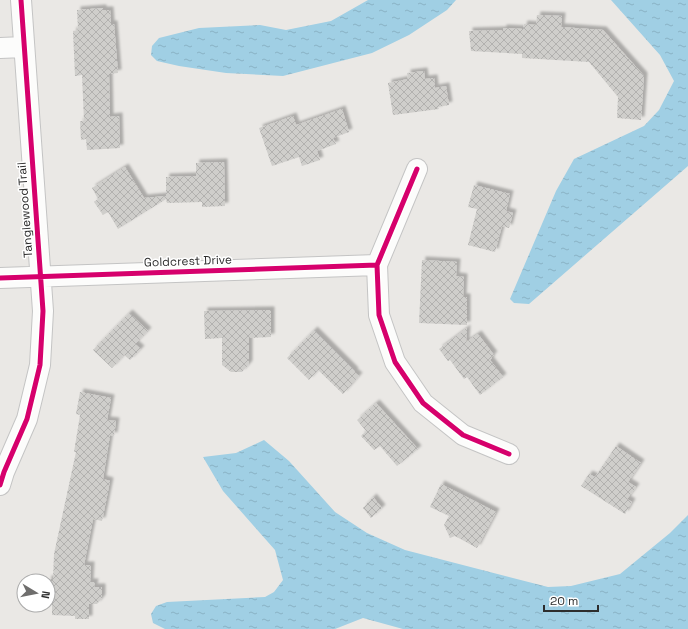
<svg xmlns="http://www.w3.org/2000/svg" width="688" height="629" font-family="'Space Grotesk',sans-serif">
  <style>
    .water { fill: url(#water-ripples) }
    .building { fill: url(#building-cross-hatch); filter: url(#shadow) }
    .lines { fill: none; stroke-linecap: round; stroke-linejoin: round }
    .minor-casing { stroke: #c4c4c4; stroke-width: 22 }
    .minor { stroke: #fcfcfb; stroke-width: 20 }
    .cycleway-casing { stroke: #fff; stroke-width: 8 }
    .cycleway { stroke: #d6006c; stroke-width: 5 }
    .labels { text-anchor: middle; stroke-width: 3; stroke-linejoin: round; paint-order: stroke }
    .street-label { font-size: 12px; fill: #2d2d2d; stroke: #fff }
  </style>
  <defs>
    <pattern id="water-ripples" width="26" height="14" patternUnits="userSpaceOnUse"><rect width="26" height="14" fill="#a0cfe4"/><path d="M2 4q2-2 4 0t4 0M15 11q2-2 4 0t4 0" fill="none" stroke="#8ab2c4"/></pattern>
    <pattern id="building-cross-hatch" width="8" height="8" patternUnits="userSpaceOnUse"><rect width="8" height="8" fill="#cfcecb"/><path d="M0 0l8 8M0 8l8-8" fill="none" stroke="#b2b1af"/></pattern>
    <filter id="shadow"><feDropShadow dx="3.5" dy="-3.5" stdDeviation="1" flood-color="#0004"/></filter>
  </defs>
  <rect width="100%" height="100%" fill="#eae8e5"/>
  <path class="water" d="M368,0H456L447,10L409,35L372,53L283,76L226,73L179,66L157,61L151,55L152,46L159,38L199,28L260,25L286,30L331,21Z
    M611,0H688V166L529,304L514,303L510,299L556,191L574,159L644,126L659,110L674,81L660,55Z
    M264,440L289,461L335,512L367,533L405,550L548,587L571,586L620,574L670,533L688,515V629H403L363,618L335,629H165L153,623L151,614L156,606L167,602L265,597L274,592L283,580L275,550L223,491L203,457L236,453Z"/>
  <path class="building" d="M103,8V10H110L111,24H114L118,73L109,74L110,117L119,116L120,148L87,150L86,139L81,140L80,121H84L82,75L75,76L73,31L78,30L77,10Z
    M537,15L562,16L561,27L603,30L644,76L641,120L617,118L618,97L589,62L522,58V54L471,51L469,31L503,30V28L523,29L524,24L536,25Z
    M424,71L425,79L434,78L435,88L446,86L449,105L438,107L439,109L393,115L388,83L408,79L407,73Z
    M342,109L349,132L333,138L336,144L317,151L320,160L302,166L299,157L272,166L259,128L293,116L296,125Z
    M224,162L225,206L202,207V202L167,203L166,199L118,229L108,212L103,215L94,202L98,199L92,188L125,167L144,198L166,196V177L196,176V163Z
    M474,185L510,194L506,211L513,213L509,228L502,226L495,252L468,245L477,209L468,207Z
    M422,260L457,262L456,276L464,277L463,297H467V325L419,323Z
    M271,310V337L249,338V364L242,372H231L222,365V338L205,339L204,311Z
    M129,313L148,331L135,344L141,349L130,360L124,355L112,368L93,350Z
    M467,328L466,342L478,334L494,355L491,357L492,358L490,360L503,377L480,395L467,377L464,379L450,360L448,361L439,349Z
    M314,330L355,371L354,372L359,376L343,394L318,370L309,380L287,358Z
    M80,392L111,398L107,420L116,421L114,436L110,435L103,479L110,481L102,521L93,519L84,565H91L90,582H95L94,587H102V598L97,604H89V619H75V616L52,615V601H48V579H53L54,554L76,452H74L80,415L76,414Z
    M376,403L418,449L397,466L380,446L374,450L361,436L366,431L357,420Z
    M616,446L641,463L628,482L636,487L627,499L632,502L625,514L581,486L589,474L595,477Z
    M441,484L496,512L477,548L455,536L450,538L444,525L449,516L430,507Z
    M373,497L382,508L371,518L363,508Z"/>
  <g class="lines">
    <defs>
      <path id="minor" d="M0,48L24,47
        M417,169L377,265L379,315L395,362L423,403L463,435L509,454
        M0,278L377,265
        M0,485L4,472L27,419L40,365L43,311L21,0"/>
    </defs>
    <use href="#minor" class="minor-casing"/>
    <use href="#minor" class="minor"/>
    <defs>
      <path id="cycleway" d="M417,169L377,265L379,315L395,362L423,403L463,435L509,454
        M0,278L377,265
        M0,485L4,472L27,419L40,365L43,311L21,0"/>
    </defs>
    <use href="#cycleway" class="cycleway-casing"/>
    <use href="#cycleway" class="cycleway"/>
  </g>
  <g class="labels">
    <g class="street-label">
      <text transform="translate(25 210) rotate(-94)" y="4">Tanglewood Trail</text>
      <text transform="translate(188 261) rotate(-2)" y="4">Goldcrest Drive</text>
    </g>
  </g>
  <g transform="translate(36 593) rotate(100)"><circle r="19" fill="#ffffff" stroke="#ababab"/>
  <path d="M0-3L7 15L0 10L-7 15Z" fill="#6f6e6d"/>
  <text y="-6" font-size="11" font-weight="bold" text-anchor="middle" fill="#2d2d2d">N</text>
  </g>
  <path d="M544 605v6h54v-6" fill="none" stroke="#2d2d2d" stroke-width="2"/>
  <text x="550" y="605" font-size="12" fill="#2d2d2d" stroke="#ffffff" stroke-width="3" paint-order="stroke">20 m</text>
</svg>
